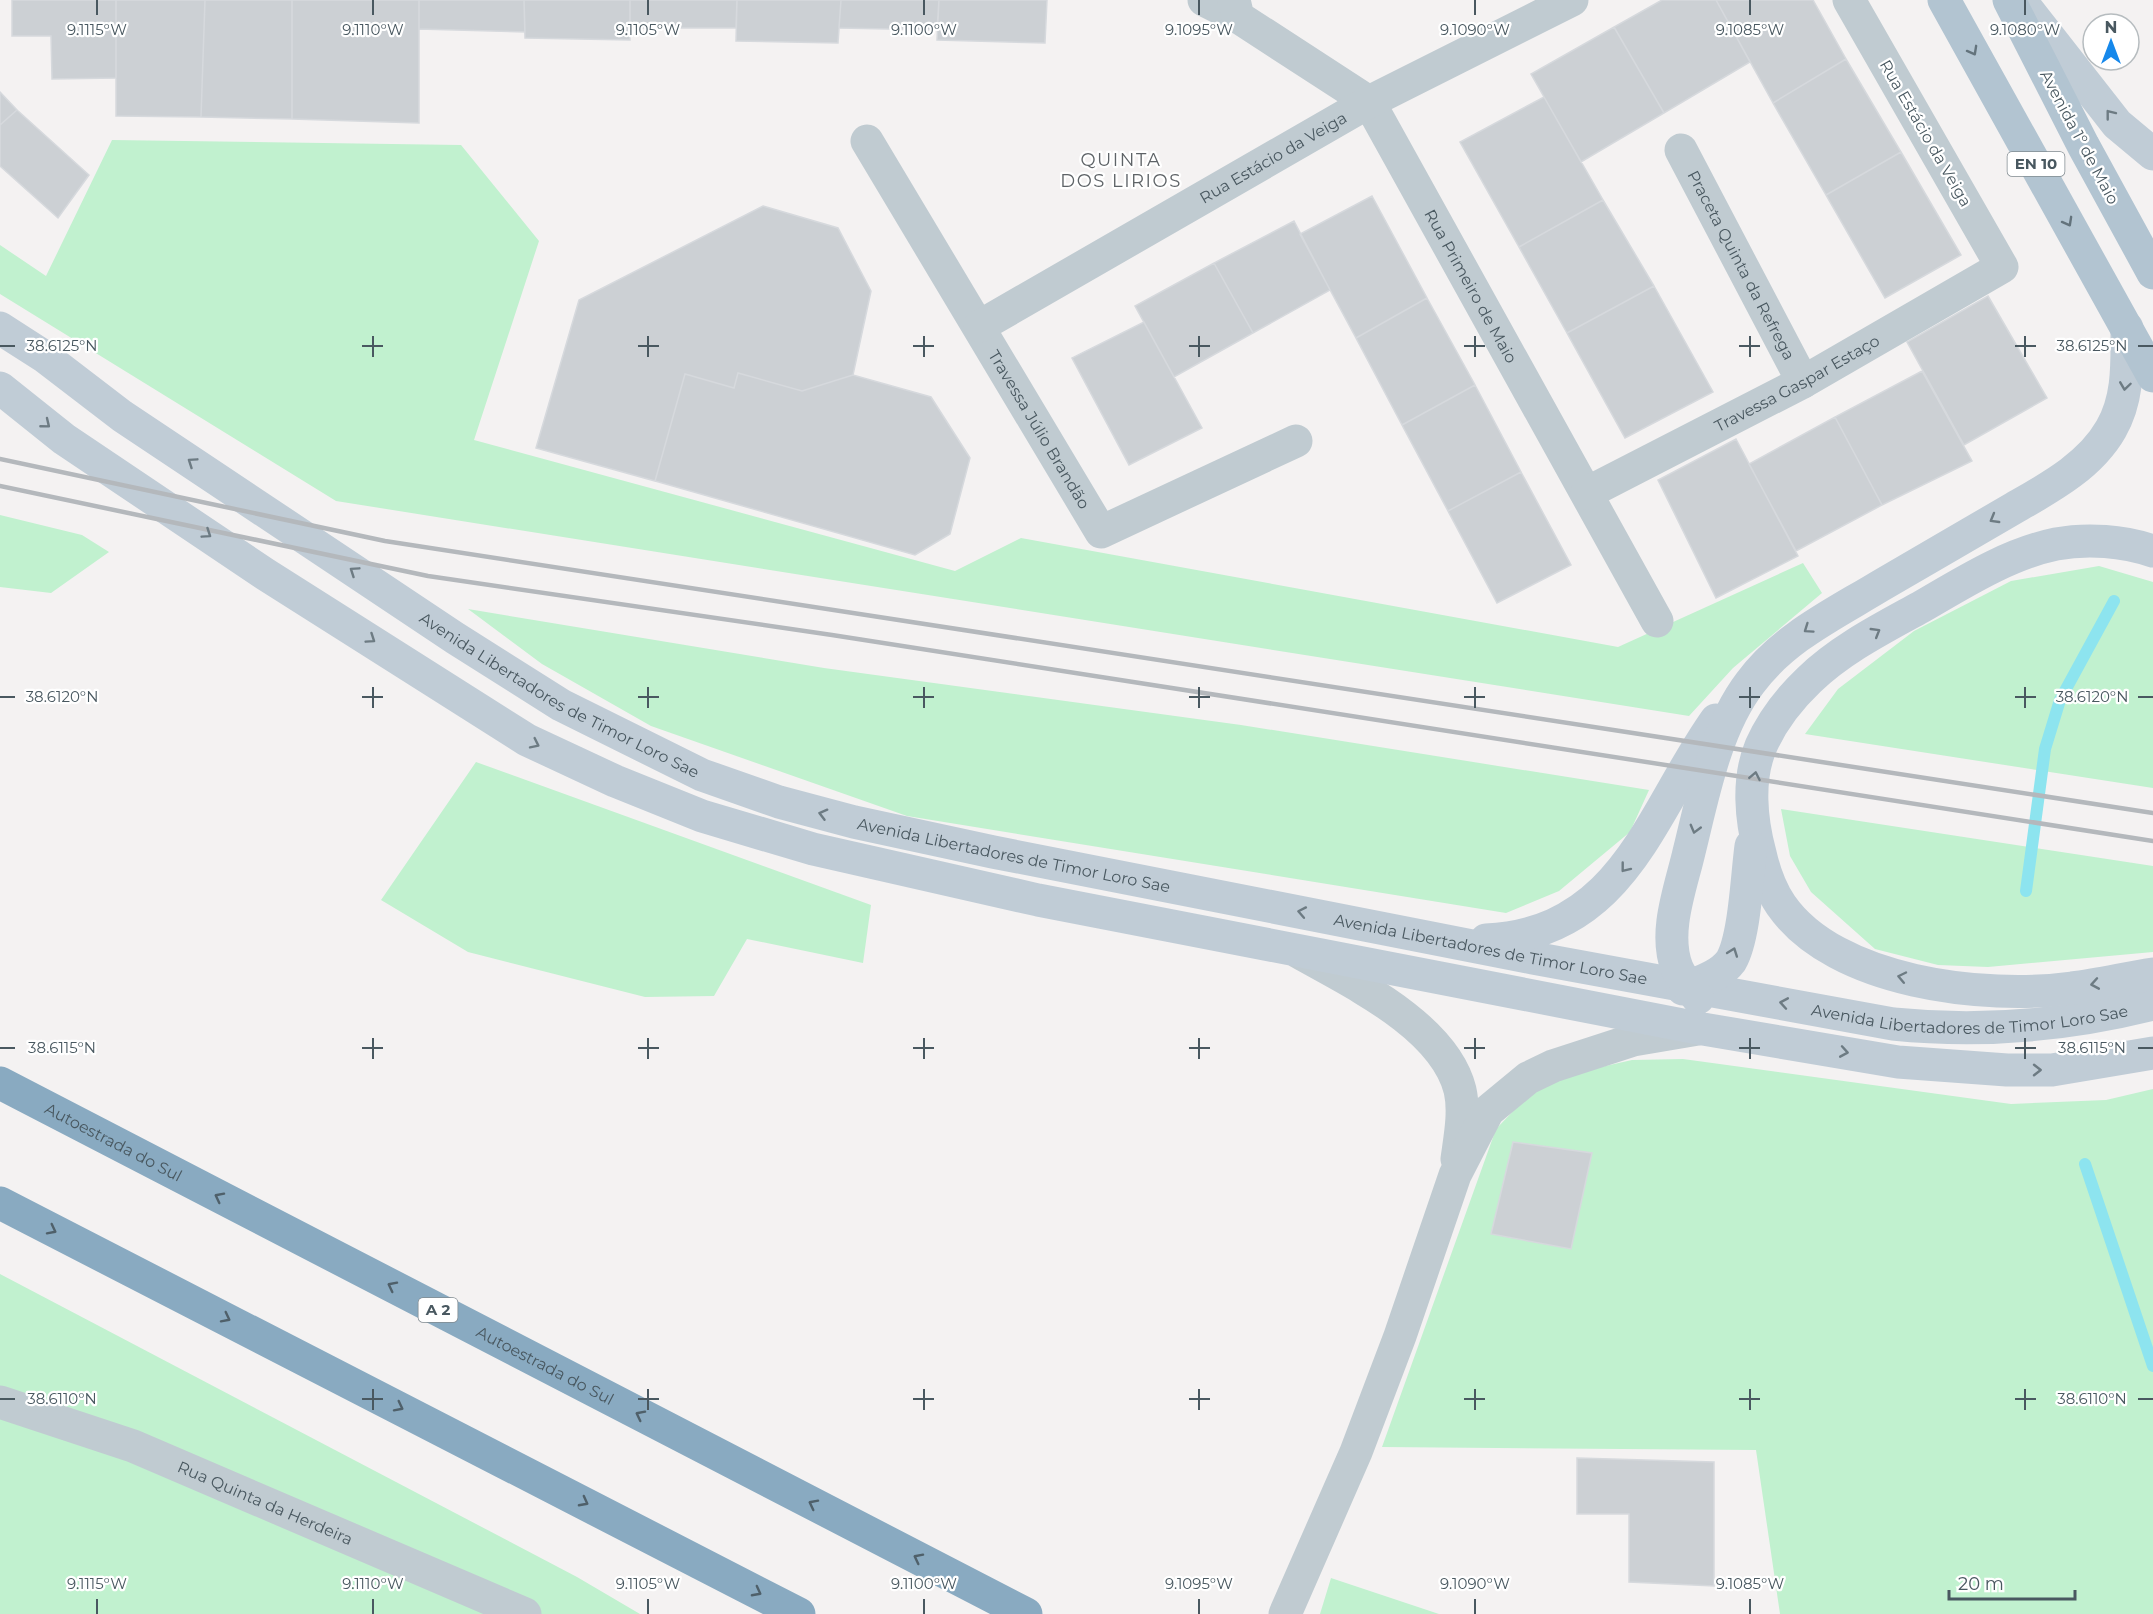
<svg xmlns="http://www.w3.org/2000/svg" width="2153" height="1614" font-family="Montserrat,sans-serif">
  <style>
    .green { fill: #c1f1cf }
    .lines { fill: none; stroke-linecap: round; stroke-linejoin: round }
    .stream { stroke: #8de4ef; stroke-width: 12 }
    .building { fill: #ccd0d4; stroke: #d6d9dd; stroke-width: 1.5 }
    .minor { stroke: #c0cbd1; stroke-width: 33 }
    .secondary { stroke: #c0ccd6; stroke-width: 33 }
    .primary { stroke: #b2c4d1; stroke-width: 33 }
    .motorway { stroke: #89aac1; stroke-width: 33 }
    .rail { stroke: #b4b8bc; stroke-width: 4.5 }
    .oneway { stroke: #63737c }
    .oneway2 { stroke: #6d7b83 }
    .oneway3 { stroke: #4f606a }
    .ticks { fill: none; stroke: #495860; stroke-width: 2 }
    .labels { text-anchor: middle; stroke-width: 4.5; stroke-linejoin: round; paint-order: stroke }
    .shield { fill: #fff; stroke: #808a90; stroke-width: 1.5 }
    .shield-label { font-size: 15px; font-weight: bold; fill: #495860 }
    .street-label { font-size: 16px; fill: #495860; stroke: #fff }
    .neighbourhood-label { font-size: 18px; letter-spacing: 1.5px; fill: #5e6367; stroke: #fff }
    .ticks-label { font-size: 15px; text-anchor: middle; fill: #495860; stroke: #fff; stroke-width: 4.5; stroke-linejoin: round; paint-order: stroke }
  </style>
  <rect width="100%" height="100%" fill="#f4f2f2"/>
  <path class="green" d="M112,140L461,145L539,241L474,440L955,571L1021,538L1618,647L1803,563L1822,593L1733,668L1689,716L336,501L0,294V245L46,276Z
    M0,515L82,535L109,552L51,593L0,587Z
    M2099,566L2153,582V788L1805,734L1838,689L1914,631L2011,581Z
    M468,609L824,668L1241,725L1649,790L1630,832L1559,891L1506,913L907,816L651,726L542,664Z
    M476,762L871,905L863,963L747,939L714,996L645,997L468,952L381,900Z
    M1781,809L2153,866V952L1988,967L1938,965L1875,949L1811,892L1790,856Z
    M1683,1059L2011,1104L2106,1100L2153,1089V1614H1780L1756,1450L1382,1447L1496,1129L1543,1080L1632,1060Z
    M0,1274L577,1577L640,1614H0Z
    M1331,1578L1439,1614H1320Z"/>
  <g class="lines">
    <path class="stream" d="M2026,891L2045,749L2060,700L2114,601
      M2085,1164L2153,1366"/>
  </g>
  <path class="building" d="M12,0H116V78L52,79L51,36H12Z
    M116,0H205L201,117L116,116Z
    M205,0H292V119L201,117Z
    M292,0H419V123L292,119Z
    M419,0H524L525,32L419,29Z
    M524,0H630V40L525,38Z
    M630,0H737L736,28H630Z
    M737,0H841L838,43L736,41Z
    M841,0H939L937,30L839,28Z
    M939,0H1047L1045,43L937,40Z
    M1662,0H1716L1750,62L1664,113L1614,27Z
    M1716,0H1813L1846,59L1773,103Z
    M1614,27L1664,113L1581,162L1531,74Z
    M1846,59L1901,152L1826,195L1773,103Z
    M0,92L17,110L0,125Z
    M1544,97L1603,200L1519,247L1460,142Z
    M17,110L89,175L58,218L0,166V125Z
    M1901,152L1961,255L1885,298L1826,195Z
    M1372,196L1427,298L1356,338L1300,234Z
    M1603,200L1654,286L1567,333L1519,247Z
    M763,206L838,228L871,291L853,375L802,391L738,373L734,388L685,374L655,481L536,448L579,300Z
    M1294,221L1330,290L1253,333L1214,263Z
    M1214,263L1253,333L1174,377L1135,306Z
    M1654,286L1713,392L1625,438L1567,333Z
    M1988,296L2047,398L1964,445L1907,342Z
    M1427,298L1475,385L1402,425L1356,338Z
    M1144,322L1202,428L1129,465L1072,358Z
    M1922,371L1972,461L1882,505L1835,417Z
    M738,373L802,391L853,375L931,397L970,458L950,534L915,555L655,481L685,374L734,388Z
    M1475,385L1521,472L1448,511L1402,425Z
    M1835,417L1882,505L1796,551L1749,464Z
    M1736,439L1798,556L1716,598L1658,480Z
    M1521,472L1571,565L1497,603L1448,511Z
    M1513,1142L1592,1153L1571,1249L1491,1234Z
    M1577,1458L1714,1462V1586L1629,1582V1514H1577Z"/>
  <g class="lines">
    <g class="minor">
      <path d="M1204,0L1238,17"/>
      <path id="s1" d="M1234,0L1238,17L1369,102L1657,621"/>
      <path id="s2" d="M867,141L1101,532L1296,441"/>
      <path id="s3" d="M1681,150L1803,382"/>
      <path id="s4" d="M980,326L1369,102L1572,0"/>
      <path id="s5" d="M1587,493L1803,382L2002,267L1849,0"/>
      <path d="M1300,953C1353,983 1444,1026 1460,1090C1465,1112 1460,1137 1457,1159"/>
      <path id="s6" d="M0,1402L133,1446L525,1614"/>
      <path d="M1285,1614L1356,1452L1400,1336L1455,1175L1488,1111L1528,1078L1553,1066L1633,1040L1698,1029"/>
    </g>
    <g class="secondary">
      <path d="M2020,0L2117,124L2153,154"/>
      <path id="s7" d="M0,328L45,357L122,416L455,638L561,705L702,775L779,802L854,822L993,852L1533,958L1893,1024C1982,1033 2066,1026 2153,1004"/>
      <path d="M0,388L64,439L265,574L527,740L615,781L702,816L813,849L1038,900L1703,1029L1898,1062L2007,1070H2052L2153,1053"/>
      <path d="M2153,551C2123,541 2088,538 2056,544C2008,554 1964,582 1921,607C1883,628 1841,649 1809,680C1789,699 1772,721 1761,746C1747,779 1751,820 1760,853C1764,871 1770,889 1781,905C1835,983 1985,1000 2072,988C2099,985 2126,978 2153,974"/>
      <path d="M1486,940C1624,933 1650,813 1716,720"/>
      <path d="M1683,989C1700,982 1720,976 1731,961C1745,937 1747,874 1751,846"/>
      <path d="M1698,998C1691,989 1681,978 1677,968C1663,932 1681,887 1689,852C1703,796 1715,729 1750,683C1783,638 1834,614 1880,586C1925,560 1969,534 2014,508C2049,488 2090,466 2111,429C2129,398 2127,363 2127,328"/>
    </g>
    <path class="primary" d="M1944,0L2153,376
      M2009,0L2083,145L2153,273"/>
    <g class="motorway">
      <path id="s8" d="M0,1083L1026,1614"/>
      <path d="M0,1203L799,1614"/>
    </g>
    <path class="rail" d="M0,459L385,541L2153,813
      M0,486L428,576L832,635L2153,841"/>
  </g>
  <defs><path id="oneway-chevron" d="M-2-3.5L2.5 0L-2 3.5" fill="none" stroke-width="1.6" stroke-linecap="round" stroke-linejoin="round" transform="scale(1.5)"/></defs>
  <g class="oneway">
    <use href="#oneway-chevron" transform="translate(1973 51) rotate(61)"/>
    <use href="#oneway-chevron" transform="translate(2068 222) rotate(61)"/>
  </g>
  <g class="oneway2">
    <use href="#oneway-chevron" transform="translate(2110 114) rotate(-128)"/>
    <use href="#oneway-chevron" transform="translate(2125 386) rotate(98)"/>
    <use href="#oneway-chevron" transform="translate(46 424) rotate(39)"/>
    <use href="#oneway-chevron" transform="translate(192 462) rotate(-146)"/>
    <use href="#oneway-chevron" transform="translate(1994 519) rotate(150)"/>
    <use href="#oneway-chevron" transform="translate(207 534) rotate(34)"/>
    <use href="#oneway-chevron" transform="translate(354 571) rotate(-146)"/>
    <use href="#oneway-chevron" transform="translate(1808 629) rotate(145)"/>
    <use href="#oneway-chevron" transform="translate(1876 632) rotate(-31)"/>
    <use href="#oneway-chevron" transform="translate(371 639) rotate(34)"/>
    <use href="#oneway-chevron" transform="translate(535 744) rotate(26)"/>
    <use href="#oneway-chevron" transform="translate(1755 776) rotate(-79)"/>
    <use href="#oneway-chevron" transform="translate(823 814) rotate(-165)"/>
    <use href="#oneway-chevron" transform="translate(1695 829) rotate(105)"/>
    <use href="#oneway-chevron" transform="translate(1625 868) rotate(128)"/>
    <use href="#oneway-chevron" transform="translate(1302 912) rotate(-169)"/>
    <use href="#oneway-chevron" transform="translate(1733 952) rotate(-70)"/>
    <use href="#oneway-chevron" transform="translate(1902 977) rotate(-168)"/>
    <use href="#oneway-chevron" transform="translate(2095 984) rotate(170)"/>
    <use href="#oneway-chevron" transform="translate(1784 1003) rotate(-170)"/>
    <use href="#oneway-chevron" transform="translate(1844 1052) rotate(10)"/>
    <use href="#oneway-chevron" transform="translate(2037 1070)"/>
  </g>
  <g class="oneway3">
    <use href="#oneway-chevron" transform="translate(219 1197) rotate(-153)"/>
    <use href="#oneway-chevron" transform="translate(52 1230) rotate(27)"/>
    <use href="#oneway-chevron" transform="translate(392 1286) rotate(-153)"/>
    <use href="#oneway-chevron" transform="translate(226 1318) rotate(27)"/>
    <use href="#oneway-chevron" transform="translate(399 1407) rotate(27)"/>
    <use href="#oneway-chevron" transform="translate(640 1415) rotate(-153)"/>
    <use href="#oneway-chevron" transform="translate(584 1502) rotate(28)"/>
    <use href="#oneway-chevron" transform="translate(813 1504) rotate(-153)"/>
    <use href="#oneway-chevron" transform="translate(918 1558) rotate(-153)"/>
    <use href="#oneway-chevron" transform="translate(757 1592) rotate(28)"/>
  </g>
  <path class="ticks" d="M97,0V15M373,0V15M648,0V15M924,0V15M1199,0V15M1475,0V15M1750,0V15M2025,0V15M373,336V357M648,336V357M924,336V357M1199,336V357M1475,336V357M1750,336V357M2025,336V357M0,346H15M362,346H383M638,346H659M913,346H934M1189,346H1210M1464,346H1485M1739,346H1760M2015,346H2036M2138,346H2153M373,687V708M648,687V708M924,687V708M1199,687V708M1475,687V708M1750,687V708M2025,687V708M0,697H15M362,697H383M638,697H659M913,697H934M1189,697H1210M1464,697H1485M1739,697H1760M2015,697H2036M2138,697H2153M373,1038V1059M648,1038V1059M924,1038V1059M1199,1038V1059M1475,1038V1059M1750,1038V1059M2025,1038V1059M0,1048H15M362,1048H383M638,1048H659M913,1048H934M1189,1048H1210M1464,1048H1485M1739,1048H1760M2015,1048H2036M2138,1048H2153M373,1389V1410M648,1389V1410M924,1389V1410M1199,1389V1410M1475,1389V1410M1750,1389V1410M2025,1389V1410M0,1399H15M362,1399H383M638,1399H659M913,1399H934M1189,1399H1210M1464,1399H1485M1739,1399H1760M2015,1399H2036M2138,1399H2153M97,1599V1614M373,1599V1614M648,1599V1614M924,1599V1614M1199,1599V1614M1475,1599V1614M1750,1599V1614"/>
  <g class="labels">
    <g class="shield">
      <rect x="2007.5" y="152" width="57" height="24" rx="4.5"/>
      <rect x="418.5" y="1298" width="39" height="24" rx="4.5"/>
    </g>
    <g class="shield-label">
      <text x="2036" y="169">EN 10</text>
      <text x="438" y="1315">A 2</text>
    </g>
    <g class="street-label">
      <text transform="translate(1926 133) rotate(60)" y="6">Rua Estácio da Veiga</text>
      <text transform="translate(2080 137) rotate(62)" y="6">Avenida 1º de Maio</text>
      <text dy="6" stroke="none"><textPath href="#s4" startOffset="338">Rua Estácio da Veiga</textPath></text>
      <text dy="6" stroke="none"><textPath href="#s3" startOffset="130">Praceta Quinta da Refrega</textPath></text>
      <text dy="6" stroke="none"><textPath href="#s1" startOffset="384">Rua Primeiro de Maio</textPath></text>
      <text dy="6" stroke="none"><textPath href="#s5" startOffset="237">Travessa Gaspar Estaço</textPath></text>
      <text dy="6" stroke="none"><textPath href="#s2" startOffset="336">Travessa Júlio Brandão</textPath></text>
      <text dy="6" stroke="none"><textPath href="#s7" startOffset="670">Avenida Libertadores de Timor Loro Sae</textPath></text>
      <text dy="6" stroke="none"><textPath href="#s7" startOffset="1156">Avenida Libertadores de Timor Loro Sae</textPath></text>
      <text dy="6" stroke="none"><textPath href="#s7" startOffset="1642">Avenida Libertadores de Timor Loro Sae</textPath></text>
      <text dy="6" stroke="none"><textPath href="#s7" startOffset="2128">Avenida Libertadores de Timor Loro Sae</textPath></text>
      <text dy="6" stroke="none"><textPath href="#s8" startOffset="128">Autoestrada do Sul</textPath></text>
      <text dy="6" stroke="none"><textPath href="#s8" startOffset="614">Autoestrada do Sul</textPath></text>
      <text dy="6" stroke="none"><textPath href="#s6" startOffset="284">Rua Quinta da Herdeira</textPath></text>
    </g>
    <g class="neighbourhood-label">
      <text x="1121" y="166">QUINTA<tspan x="1121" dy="21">DOS LIRIOS</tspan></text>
    </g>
  </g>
  <g class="ticks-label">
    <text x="97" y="35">9.1115°W</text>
    <text x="373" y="35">9.1110°W</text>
    <text x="648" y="35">9.1105°W</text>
    <text x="924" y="35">9.1100°W</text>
    <text x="1199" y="35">9.1095°W</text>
    <text x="1475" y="35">9.1090°W</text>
    <text x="1750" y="35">9.1085°W</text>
    <text x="2025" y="35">9.1080°W</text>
    <text x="62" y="351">38.6125°N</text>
    <text x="2092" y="351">38.6125°N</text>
    <text x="62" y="702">38.6120°N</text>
    <text x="2092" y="702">38.6120°N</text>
    <text x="62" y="1053">38.6115°N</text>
    <text x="2092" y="1053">38.6115°N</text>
    <text x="62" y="1404">38.6110°N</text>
    <text x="2092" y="1404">38.6110°N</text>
    <text x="97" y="1589">9.1115°W</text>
    <text x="373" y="1589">9.1110°W</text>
    <text x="648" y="1589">9.1105°W</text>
    <text x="924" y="1589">9.1100°W</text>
    <text x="1199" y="1589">9.1095°W</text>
    <text x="1475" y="1589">9.1090°W</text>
    <text x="1750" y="1589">9.1085°W</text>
  </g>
  <g transform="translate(2111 42)"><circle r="28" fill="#ffffff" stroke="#b6bcbf" stroke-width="1.5"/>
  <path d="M0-4.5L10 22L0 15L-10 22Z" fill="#1688eb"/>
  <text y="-9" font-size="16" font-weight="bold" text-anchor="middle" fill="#495860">N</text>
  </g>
  <path d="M1949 1590v9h126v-9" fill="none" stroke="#495860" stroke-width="3"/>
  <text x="1958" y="1590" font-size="18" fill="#495860" stroke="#ffffff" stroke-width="4.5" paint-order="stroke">20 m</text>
</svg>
